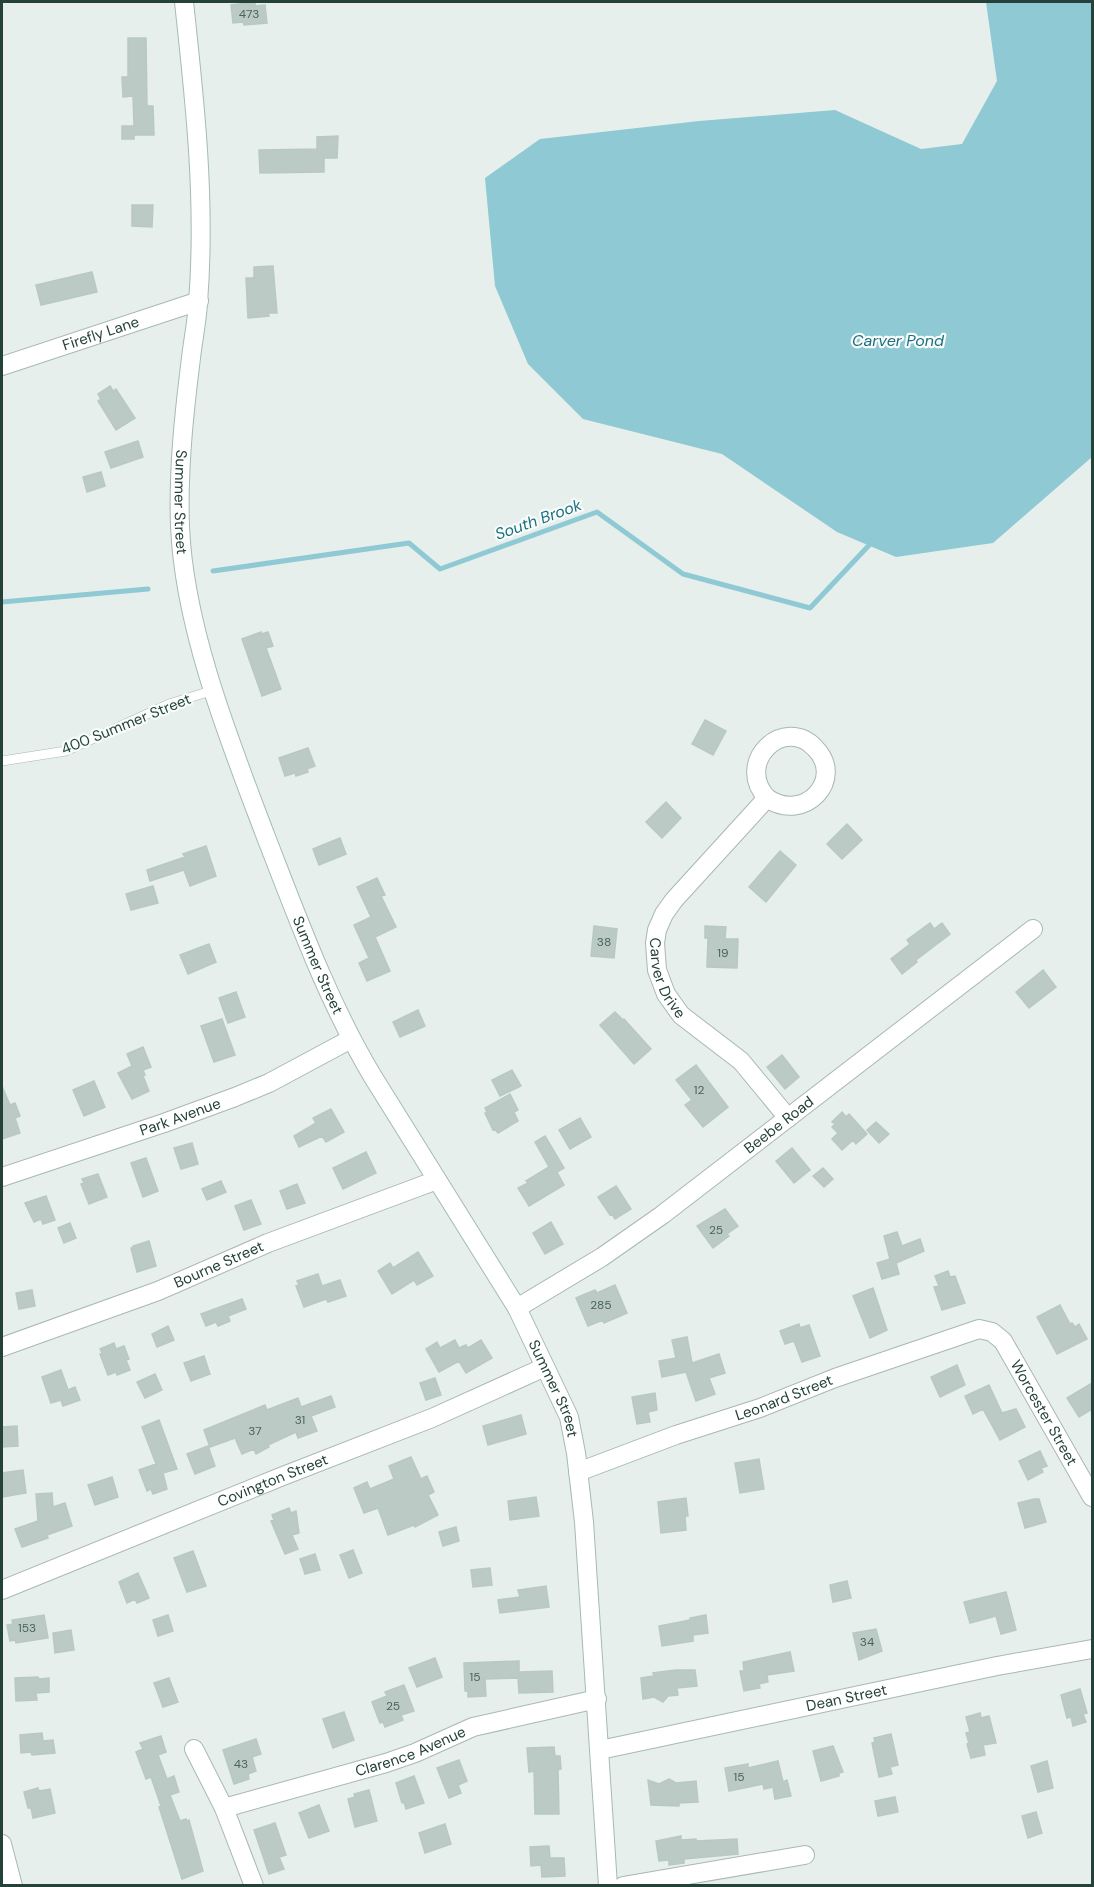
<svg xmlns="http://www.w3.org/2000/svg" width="1094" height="1887" font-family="'DM Sans',sans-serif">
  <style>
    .water { fill: #8ec9d4 }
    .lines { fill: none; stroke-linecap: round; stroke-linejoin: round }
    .stream { stroke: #8ec9d4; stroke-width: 5 }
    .building { fill: #bbcac4; stroke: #b8c9c2; stroke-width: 1.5 }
    .lane-casing { stroke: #a8b8b2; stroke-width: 10 }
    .street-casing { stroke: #a8b8b2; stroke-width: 20 }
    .secondary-casing { stroke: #a4bbb3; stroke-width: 20 }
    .lane { stroke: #fff; stroke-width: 9 }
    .street { stroke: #fff; stroke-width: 18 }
    .secondary { stroke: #fff; stroke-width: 18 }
    .labels { text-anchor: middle; stroke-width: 4.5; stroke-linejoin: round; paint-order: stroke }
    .number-label { font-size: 12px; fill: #4a645c }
    .street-label { font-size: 15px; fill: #24423a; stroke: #f7fbf9 }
    .water-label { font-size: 16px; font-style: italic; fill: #1c6f80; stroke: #f7fbf9 }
  </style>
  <rect width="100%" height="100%" fill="#e6efeb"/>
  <path class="water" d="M986,2H1092V457L993,543L896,557L837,532L722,454L583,419L528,364L495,286L485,178L540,139L699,121L835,110L921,149L962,144L997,81Z"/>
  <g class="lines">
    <path class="stream" d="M213,571L409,543L440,569L597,512L683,574L810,608L873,541
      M2,602L148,589"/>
  </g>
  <path class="building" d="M255,2V6L265,5L267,23L244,25L243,22L233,23L231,5Z
    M128,38H146L147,106H153L154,135H134V139H122V126H134L133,96L123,97L122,77H128Z
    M338,136L337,158H324V172L260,173L259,150L317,149V137Z
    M132,205H153L152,227L132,226Z
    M273,266L277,313H268L269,316L248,318L246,278H254V267Z
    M92,272L97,292L41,305L36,285Z
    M110,386L113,391L116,389L135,418L116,430L98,401L101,399L98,394Z
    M138,441L143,457L111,468L105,452Z
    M101,472L105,486L87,492L83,477Z
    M261,632V634L268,632L273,646L266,648L281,689L262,696L242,639Z
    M705,720L726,731L713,755L692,744Z
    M308,748L315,766L307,769L308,772L296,776L295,773L285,776L279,758Z
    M666,802L681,818L662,838L646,822Z
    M847,824L862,840L842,859L827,844Z
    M340,838L346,854L319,865L313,849Z
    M206,846L216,876L190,886L184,870L150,881L147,870L185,857L183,854Z
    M780,851L796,865L766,902L749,887Z
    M377,878L385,895L381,896L396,927L375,937L390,971L367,981L359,963L369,958L354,925L371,917L357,887Z
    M153,886L158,903L131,910L126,894Z
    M930,923L934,929L942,923L950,934L916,960L917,962L902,974L891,959L910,944L907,940Z
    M594,926L617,929L614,958L591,956Z
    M705,926L726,927L725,939H738L737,968L707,967L708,938H705Z
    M209,944L216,962L188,974L180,955Z
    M1043,970L1056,987L1029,1008L1016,992Z
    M236,992L245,1017L228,1023L219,998Z
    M418,1010L425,1026L400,1037L393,1022Z
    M615,1012L623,1020L624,1019L651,1049L634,1064L600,1025Z
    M222,1019L235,1055L214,1062L201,1026Z
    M143,1047L151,1067L143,1070L145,1075L143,1076L149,1091L132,1099L118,1073L132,1066L127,1054Z
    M782,1055L799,1077L785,1089L767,1067Z
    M696,1065L728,1107L703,1127L685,1105L692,1100L676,1080Z
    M512,1070L521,1086L500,1096L492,1080Z
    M94,1081L105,1107L84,1116L73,1090Z
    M2,1086L10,1105L15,1103L20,1116L15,1118L20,1133L2,1139Z
    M510,1094L518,1110L514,1112L518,1121L498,1133L495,1129L493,1130L485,1113L487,1112L485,1108Z
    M331,1109L344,1132L326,1142L322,1136L299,1147L294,1136L316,1123L313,1118Z
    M842,1112L846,1117L849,1114L867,1134L856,1144L853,1140L842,1150L832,1139L838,1133L832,1127L835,1124L832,1122Z
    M580,1118L591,1137L570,1149L559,1130Z
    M876,1122L889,1134L879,1143L867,1130Z
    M545,1136L564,1168L557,1172L564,1185L529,1206L518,1188L528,1183L526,1181L549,1167L535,1142Z
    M192,1143L198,1164L181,1169L174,1148Z
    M792,1148L810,1170L794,1183L776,1161Z
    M366,1152L376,1173L343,1189L333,1168Z
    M146,1158L158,1191L143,1197L131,1163Z
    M823,1168L833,1179L824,1187L813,1176Z
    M98,1174L107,1197L89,1204L81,1184L84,1183L82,1179Z
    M221,1181L226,1192L207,1200L202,1189Z
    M297,1184L305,1203L287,1209L280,1191Z
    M616,1186L631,1209L615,1219L612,1214L610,1215L598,1197Z
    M46,1196L55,1220L43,1224L41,1219L34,1222L25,1203Z
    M251,1200L261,1224L244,1230L235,1206Z
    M725,1209L738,1226L727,1234L729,1236L713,1248L697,1226Z
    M551,1222L563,1244L545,1254L533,1233Z
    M70,1223L76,1238L64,1243L58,1228Z
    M897,1232L902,1246L920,1239L924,1251L896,1263L899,1274L882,1279L877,1263L890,1259L884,1236Z
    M149,1241L156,1266L137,1272L131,1248H133V1246Z
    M418,1252L433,1276L417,1285L414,1280L392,1294L378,1271L390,1263L393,1268Z
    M948,1271L950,1277L955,1276L965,1303L942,1310L934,1287L939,1286L935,1276Z
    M318,1274L322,1286L340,1280L346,1296L328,1302L326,1299L304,1307L296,1286L299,1285L297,1281Z
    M615,1285L627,1313L604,1323L603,1320L588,1326L576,1298L595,1290L597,1293Z
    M873,1288L887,1330L870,1338L853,1296Z
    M32,1290L35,1306L19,1309L16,1293Z
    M242,1299L246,1309L228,1316L230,1321L218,1326L216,1322L206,1326L201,1314Z
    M1060,1305L1070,1324L1072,1323L1075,1327L1079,1324L1087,1339L1057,1354L1037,1317Z
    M799,1324L800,1328L809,1325L820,1356L802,1362L794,1341L785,1344L780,1331Z
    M168,1326L174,1340L157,1347L152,1334Z
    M687,1337L692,1363L719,1354L725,1373L709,1378L715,1394L696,1401L686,1372L662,1377L659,1361L676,1358L672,1340Z
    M455,1340L459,1348L466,1345L468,1348L481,1340L492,1358L466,1373L459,1361L439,1372L426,1349L437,1342L440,1348Z
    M114,1343L116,1349L124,1346L129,1359L126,1360L130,1370L117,1375L116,1372L108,1375L100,1354L102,1353L100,1349Z
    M204,1356L210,1374L191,1381L184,1363Z
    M957,1365L965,1385L940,1397L931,1377Z
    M61,1370L68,1390L75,1387L80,1400L63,1406L61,1400L51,1403L42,1377Z
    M155,1374L162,1390L145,1398L137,1382Z
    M435,1378L441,1395L426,1400L420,1383Z
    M1092,1383V1409L1079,1417L1067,1398Z
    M989,1385L1002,1413L1016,1409L1025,1427L1000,1440L983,1409L973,1414L965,1396Z
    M655,1393L657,1410L648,1412L650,1422L637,1424L632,1397Z
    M331,1396L335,1407L311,1416L317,1431L298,1438L296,1432L268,1445L269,1447L256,1454L254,1449L242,1454L235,1438L210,1447L204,1430L265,1405L267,1410L298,1398L301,1407Z
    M521,1415L526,1434L488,1445L483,1426Z
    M159,1420L177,1469L163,1473L167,1489L153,1494L151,1489L147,1491L139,1470L156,1464L142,1427Z
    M17,1426L18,1446L2,1447V1427Z
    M208,1446L215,1466L195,1474L187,1454Z
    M1040,1451L1047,1466L1041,1468L1043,1472L1028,1480L1019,1461Z
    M411,1457L421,1479L427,1476L434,1492L428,1495L438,1515L415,1527L414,1525L388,1535L378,1508L364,1513L354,1488L367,1482L370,1489L394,1479L389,1466Z
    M759,1459L764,1489L740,1493L735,1463Z
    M23,1470L26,1493L2,1497V1473Z
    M112,1477L118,1497L95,1505L88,1485Z
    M52,1493L53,1507L65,1503L72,1526L47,1535L48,1538L22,1547L15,1529L38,1521L36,1494Z
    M536,1497L539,1516L510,1520L508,1501Z
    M686,1498L688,1516H685L686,1530L661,1533L658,1502Z
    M1034,1499H1039L1046,1522L1025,1528L1018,1503Z
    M289,1508L291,1513L296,1511L299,1533L292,1535L298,1549L285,1554L271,1521L274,1520L272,1515Z
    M456,1527L459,1541L443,1546L439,1532Z
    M353,1550L362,1573L349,1578L340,1555Z
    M193,1551L206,1586L187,1592L174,1558Z
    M315,1554L320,1570L305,1574L300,1559Z
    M490,1568L492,1585L473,1587L471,1570Z
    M138,1573L149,1598L137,1603L135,1599L127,1603L119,1582Z
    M847,1581L851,1598L833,1602L830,1585Z
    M546,1586L549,1607L500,1613L498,1600L520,1597L518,1590Z
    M1006,1592L1016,1630L1001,1634L996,1616L970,1623L964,1602Z
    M44,1615L48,1638L16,1643L15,1640L10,1641L7,1625L13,1624L12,1620Z
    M168,1615L173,1631L158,1636L153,1620Z
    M706,1615L708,1633L693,1635V1641L662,1646L659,1626L690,1620V1618Z
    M876,1629L882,1651L859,1660L853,1633Z
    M71,1630L74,1650L55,1653L53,1633Z
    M790,1652L794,1671L767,1675L768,1682L759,1684L760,1688L744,1691L740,1671H744L743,1662Z
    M435,1658L442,1677L417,1687L409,1668Z
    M519,1661V1672L552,1671L553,1692L519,1693L518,1678L485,1679L486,1696L468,1697V1691H465L464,1663Z
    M676,1670H695L697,1686L677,1688L678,1695L668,1696L663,1702L654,1697L643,1699L641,1678L654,1676L653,1673Z
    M38,1677L39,1679L49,1678V1692L36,1693L37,1700L16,1701L15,1678Z
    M169,1678L178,1702L163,1707L154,1683Z
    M404,1685L414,1711L401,1715L403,1720L385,1727L383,1722L380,1723L372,1702L387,1696L385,1692Z
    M1080,1689L1087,1713L1083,1714L1086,1722L1073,1726L1071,1717L1067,1718L1061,1695Z
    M344,1712L354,1740L333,1748L323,1719Z
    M980,1713L981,1718L989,1716L996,1743L983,1745L985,1755L971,1758L967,1744L969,1743L966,1733L970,1732L966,1717Z
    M42,1733L43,1741L53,1740L55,1753L32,1755L31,1752L21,1753L20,1735Z
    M891,1734L898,1765L890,1767L892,1774L879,1777L872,1743L875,1742L874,1738Z
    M161,1736L166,1752L158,1755L167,1779L174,1776L179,1792L170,1795L180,1821L186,1819L187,1821L189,1820L203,1871L182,1879L159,1807L161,1806L151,1777L146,1779L136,1752L143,1749L140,1743Z
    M256,1739L261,1754L252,1757L256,1771L248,1774L249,1779L234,1784L223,1750Z
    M833,1746L843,1772L839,1773V1776L821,1781L813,1751Z
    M554,1747L555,1756H560L561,1769L558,1770L559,1814H535L534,1771L529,1772L527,1748Z
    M459,1760L467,1781L458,1785L461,1793L449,1798L437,1768Z
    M778,1761L783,1782L787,1780L791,1796L775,1799L773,1787L764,1789L763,1784L729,1791L725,1768L748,1764V1768Z
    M1047,1761L1053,1788L1038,1792L1031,1766Z
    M414,1776L424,1803L406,1809L404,1802L402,1803L396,1783Z
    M669,1779L676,1783L696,1781L698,1802L679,1803V1806L651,1805L648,1780L659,1784Z
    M38,1788L39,1791L50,1789L55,1813L33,1818L31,1808H28L24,1792Z
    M369,1790L377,1821L355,1827L348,1799L355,1797L354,1794Z
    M895,1797L898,1812L878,1816L875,1801Z
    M319,1805L329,1831L309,1838L299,1813Z
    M1036,1812L1042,1833L1028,1838L1022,1816Z
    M275,1823L286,1855L279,1857L284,1869L269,1874L254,1830Z
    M445,1824L451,1844L425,1853L419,1833Z
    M681,1836V1840L696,1839V1841L737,1839L738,1854L684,1859V1863L669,1865V1860L659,1861L656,1841Z
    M549,1846L550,1858H564L565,1876L542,1877L541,1865L531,1866L530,1847Z"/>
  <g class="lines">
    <defs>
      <path id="lane" d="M2,761L66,751L169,704L214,690"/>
      <g id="street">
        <path id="s1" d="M2,366L199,301"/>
        <path id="s2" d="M767,798C734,762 784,715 815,748C846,779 804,824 767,798L674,900L664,914L657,930L655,943L657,970L666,994L681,1015L741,1061L788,1118"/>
        <path id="s3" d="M2,1177L164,1123L235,1097L269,1083L351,1039"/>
        <path id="s4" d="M517,1308L602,1257L662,1215L1033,929"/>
        <path id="s5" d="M2,1347L158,1291L268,1243L437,1180"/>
        <path id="s6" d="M578,1472L676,1435L760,1408L835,1378L979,1329L992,1332L1003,1341L1092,1497"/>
        <path id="s7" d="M2,1590L283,1476L432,1418L545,1367"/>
        <path d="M194,1749L224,1808L254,1886"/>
        <path id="s8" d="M600,1750L997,1666L1092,1649"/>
        <path id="s9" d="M224,1808L386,1763L415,1753L473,1727L597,1699"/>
        <path d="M2,1844L13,1886"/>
        <path d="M623,1886L805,1855"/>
      </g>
      <g id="secondary">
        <path id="s10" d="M184,2C195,102 206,202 198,303C197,321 193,340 191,358C184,414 178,470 180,526C184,628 230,742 266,837C298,919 328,1002 373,1077L517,1308L569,1417L576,1453L584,1522L608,1886"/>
      </g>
    </defs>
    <use href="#lane" class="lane-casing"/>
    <use href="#street" class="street-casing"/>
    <use href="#secondary" class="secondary-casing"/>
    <use href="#lane" class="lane"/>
    <use href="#street" class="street"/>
    <use href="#secondary" class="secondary"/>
  </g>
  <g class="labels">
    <g class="number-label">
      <text x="249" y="18">473</text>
      <text x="604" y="946">38</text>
      <text x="723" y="957">19</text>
      <text x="699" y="1094">12</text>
      <text x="716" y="1234">25</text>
      <text x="601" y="1309">285</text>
      <text x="300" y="1424">31</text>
      <text x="255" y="1435">37</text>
      <text x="27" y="1632">153</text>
      <text x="867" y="1646">34</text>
      <text x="475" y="1681">15</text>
      <text x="393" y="1710">25</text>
      <text x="241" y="1768">43</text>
      <text x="739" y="1781">15</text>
    </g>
    <g class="street-label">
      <text dy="5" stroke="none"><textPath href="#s1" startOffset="104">Firefly Lane</textPath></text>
      <text dy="5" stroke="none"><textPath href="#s10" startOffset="502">Summer Street</textPath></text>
      <text transform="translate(126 724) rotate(-22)" y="5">400 Summer Street</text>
      <text dy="5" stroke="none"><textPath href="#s10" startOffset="988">Summer Street</textPath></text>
      <text dy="5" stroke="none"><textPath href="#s2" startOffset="440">Carver Drive</textPath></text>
      <text dy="5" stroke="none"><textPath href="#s3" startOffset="188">Park Avenue</textPath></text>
      <text dy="5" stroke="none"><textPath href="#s4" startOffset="320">Beebe Road</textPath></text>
      <text dy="5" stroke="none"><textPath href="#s5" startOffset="232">Bourne Street</textPath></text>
      <text dy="5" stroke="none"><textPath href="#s10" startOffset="1474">Summer Street</textPath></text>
      <text dy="5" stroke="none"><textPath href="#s6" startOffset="219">Leonard Street</textPath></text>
      <text dy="5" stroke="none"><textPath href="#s6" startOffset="536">Worcester Street</textPath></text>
      <text dy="5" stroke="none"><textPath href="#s7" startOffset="292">Covington Street</textPath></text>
      <text dy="5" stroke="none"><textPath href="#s8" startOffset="252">Dean Street</textPath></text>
      <text dy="5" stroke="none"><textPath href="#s9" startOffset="195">Clarence Avenue</textPath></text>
    </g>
    <g class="water-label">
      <text x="898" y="346">Carver Pond</text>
      <text transform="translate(538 519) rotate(-20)" y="6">South Brook</text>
    </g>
  </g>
  <rect width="1094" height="1887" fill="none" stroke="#24423a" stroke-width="6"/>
</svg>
